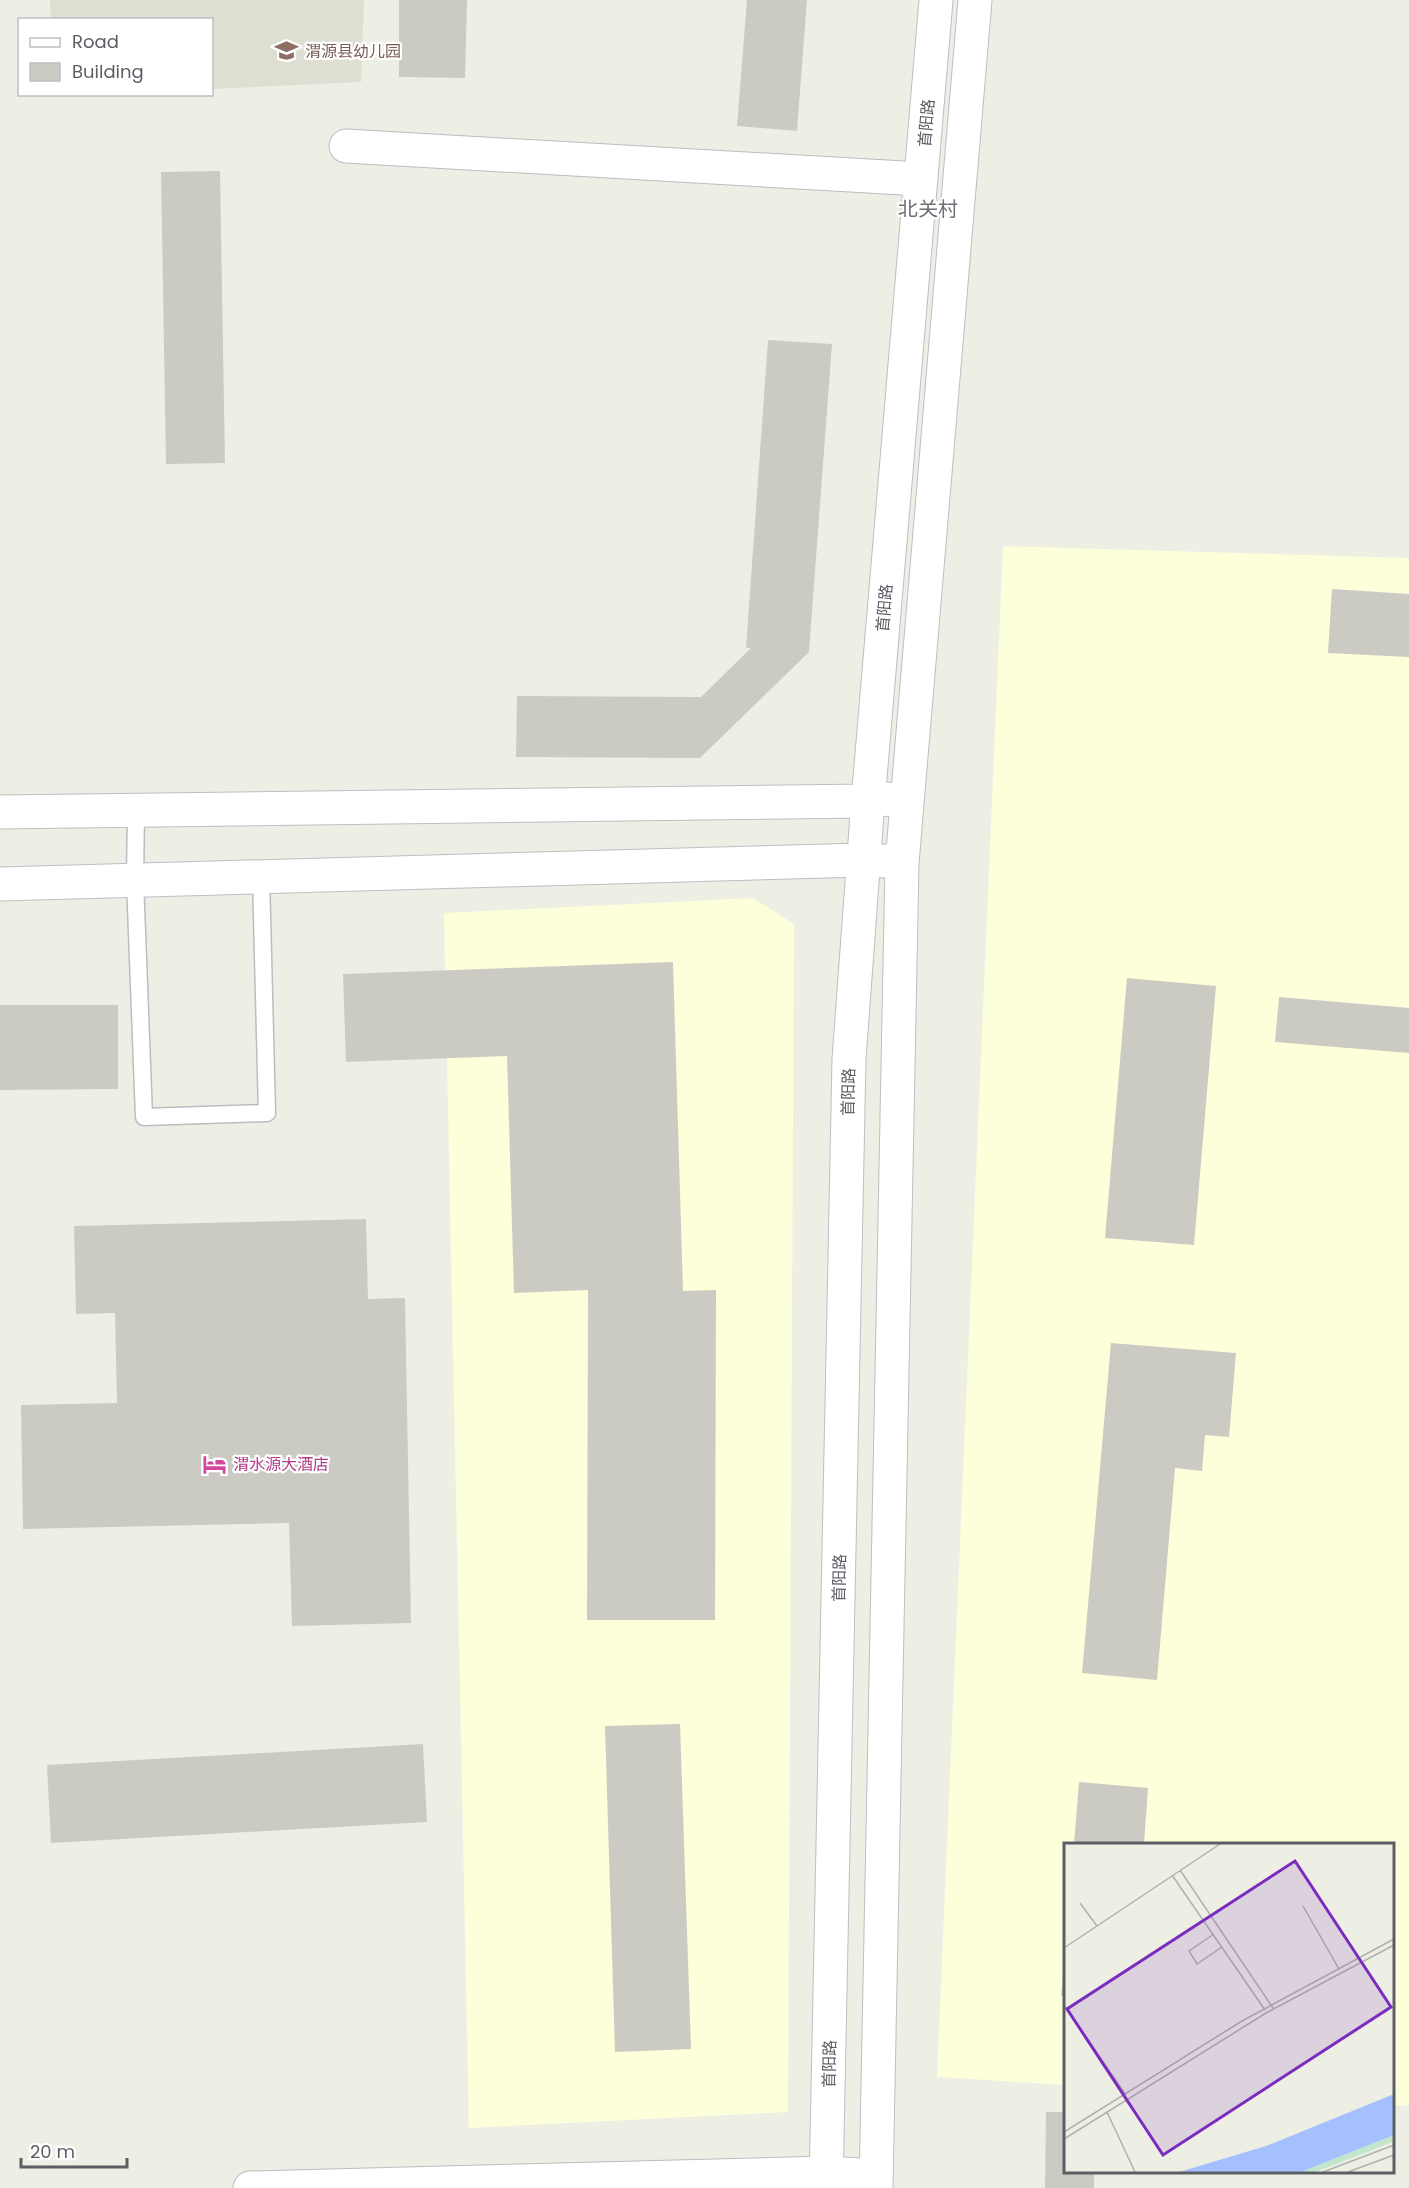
<svg xmlns="http://www.w3.org/2000/svg" width="1409" height="2188" font-family="Poppins,'Noto Sans SC',sans-serif">
  <style>
    .commercial { fill: #fdfeda }
    .education { fill: #dedfd2 }
    .building { fill: #cccbc3 }
    .lines { fill: none; stroke-linecap: round; stroke-linejoin: round }
    .lane-casing { stroke: #bcbcc3; stroke-width: 19 }
    .street-casing { stroke: #bcbcc3; stroke-width: 35 }
    .secondary-casing { stroke: #bdbec5; stroke-width: 35 }
    .lane { stroke: #fff; stroke-width: 16 }
    .street { stroke: #fff; stroke-width: 33 }
    .secondary { stroke: #fff; stroke-width: 33 }
    .labels { text-anchor: middle; stroke-width: 4.5; stroke-linejoin: round; paint-order: stroke }
    .education-label { font-size: 16px; fill: #785e54; stroke: #fff; text-anchor: start }
    .street-label { font-size: 16px; fill: #5c5e65; stroke: #fff }
    .hotel-label { font-size: 16px; fill: #b23c85; stroke: #fff; text-anchor: start }
    .quarter-label { font-size: 20px; fill: #6d6f77; stroke: #fff }
    .inset-road { fill: none; stroke: #b0b1ad; stroke-width: 1.5 }
    .view { fill: #7b2cbf; fill-opacity: 0.15; stroke: #7b2cbf; stroke-width: 3 }
    .inset-edge { fill: none; stroke: #5c5e65; stroke-width: 3 }
  </style>
  <rect width="100%" height="100%" fill="#eeefe4"/>
  <path class="commercial" d="M1003,546L1409,558V2106L1393,2105L1392,1844H1066L1065,2085L937,2077Z
    M753,898L794,924L788,2112L469,2128L444,913Z"/>
  <path class="education" d="M50,0H364L361,82L212,89V20L51,19Z"/>
  <path class="building" d="M399,0H467L465,78L399,77Z
    M747,0H807L797,131L737,126Z
    M220,171L225,463L166,464L161,172Z
    M768,340L832,344L809,652L700,758L516,757L517,696L701,697L751,648H746Z
    M1332,589L1409,594V657L1328,653Z
    M673,962L683,1291L716,1290L715,1620H587L588,1290L514,1293L507,1056L346,1062L343,974Z
    M1127,978L1216,986L1194,1245L1105,1238Z
    M1279,997L1409,1008V1053L1275,1042Z
    M0,1005H118V1089L0,1090Z
    M366,1219L368,1299L405,1298L411,1623L292,1626L289,1523L23,1529L21,1405L117,1403L115,1313L76,1314L74,1226Z
    M1111,1343L1236,1353L1229,1437L1205,1435L1202,1471L1175,1468L1157,1680L1082,1673Z
    M680,1724L691,2049L615,2052L605,1726Z
    M423,1744L427,1822L51,1843L47,1765Z
    M1079,1782L1148,1788L1144,1844H1074Z
    M1064,1965H1066V1996H1061Z
    M1046,2112H1066V2172H1094V2188H1045Z"/>
  <g class="lines">
    <defs>
      <path id="lane" d="M136,811L135,880L144,1117L267,1113L261,876"/>
      <path id="street" d="M346,146L921,179
        M250,2188L827,2173L876,2176"/>
      <path id="secondary" d="M0,812L868,801L888,799
        M0,884L863,860L886,861
        M826,2188L849,1059L868,801L936,0
        M876,2188L902,863L975,0"/>
    </defs>
    <use href="#lane" class="lane-casing"/>
    <use href="#street" class="street-casing"/>
    <use href="#secondary" class="secondary-casing"/>
    <use href="#lane" class="lane"/>
    <use href="#street" class="street"/>
    <use href="#secondary" class="secondary"/>
  </g>
  <defs>
    <symbol id="school-bare" viewBox="-9 -9 18 18"><path d="M0-5L7-2L0 1L-7-2ZM-4 1L0 2.5L4 1V4Q0 6-4 4Z" fill="#8d6e63" stroke="#fff" stroke-width="2.5" paint-order="stroke"/></symbol>
    <symbol id="hotel-bare" viewBox="-9 -9 18 18"><path d="M-6-4.5h1.5V1H6V5H4.5V3h-9V5H-6ZM-4 0a1.8 1.8 0 1 1 3.6 0ZM.5 0V-2.5h3Q6-2.5 6 0Z" fill="#d1479c" stroke="#fff" stroke-width="2.5" paint-order="stroke"/></symbol>
  </defs>
  <g fill-rule="evenodd">
    <use href="#school-bare" x="270" y="34" width="33" height="33"/>
    <use href="#hotel-bare" x="198" y="1448" width="33" height="33"/>
  </g>
  <g class="labels">
    <g class="education-label">
      <text x="305" y="57">渭源县幼儿园</text>
    </g>
    <g class="street-label">
      <text transform="translate(926 123) rotate(-85)" y="6">首阳路</text>
      <text transform="translate(884 608) rotate(-85)" y="6">首阳路</text>
      <text transform="translate(848 1092) rotate(-89)" y="6">首阳路</text>
      <text transform="translate(839 1578) rotate(-89)" y="6">首阳路</text>
      <text transform="translate(829 2064) rotate(-89)" y="6">首阳路</text>
    </g>
    <g class="hotel-label">
      <text x="233" y="1470">渭水源大酒店</text>
    </g>
    <g class="quarter-label">
      <text x="928" y="216">北关村</text>
    </g>
  </g>
  <g transform="translate(1064 1843)">
    <rect width="330" height="330" fill="#eeefe4"/>
    <path d="M330,292V298L306,308L251,329H237Z" fill="#c1e6ca"/>
    <path d="M330,251V292L237,329H115L202,303Z" fill="#a5c0fe"/>
    <path class="inset-road" d="M116,27L209,165M108,32L201,167M16,60L33,83M239,63L275,126M150,91L125,108L133,121L158,104M0,105L156,1M0,162L62,252M43,269L71,329M0,289L178,178L330,96M0,296L202,170L330,102M259,329L330,302M284,329L330,312"/>
    <path class="view" d="M231,18L327,164L99,312L3,166Z"/>
    <rect width="330" height="330" class="inset-edge"/>
  </g>
  <rect x="18" y="18" width="195" height="78" fill="#ffffff" stroke="#bebfc1" stroke-width="1.5"/>
  <rect x="30" y="38" width="30" height="9" fill="#ffffff" stroke="#bebfc1" stroke-width="1.5"/>
  <text x="72" y="48" font-size="18" fill="#5c5e65">Road</text>
  <rect x="30" y="63" width="30" height="18" fill="#cccbc3" stroke="#bebfc1" stroke-width="1.5"/>
  <text x="72" y="78" font-size="18" fill="#5c5e65">Building</text>
  <path d="M21 2158v9h106v-9" fill="none" stroke="#5c5e65" stroke-width="3"/>
  <text x="30" y="2158" font-size="18" fill="#5c5e65" stroke="#ffffff" stroke-width="4.5" paint-order="stroke">20 m</text>
</svg>
